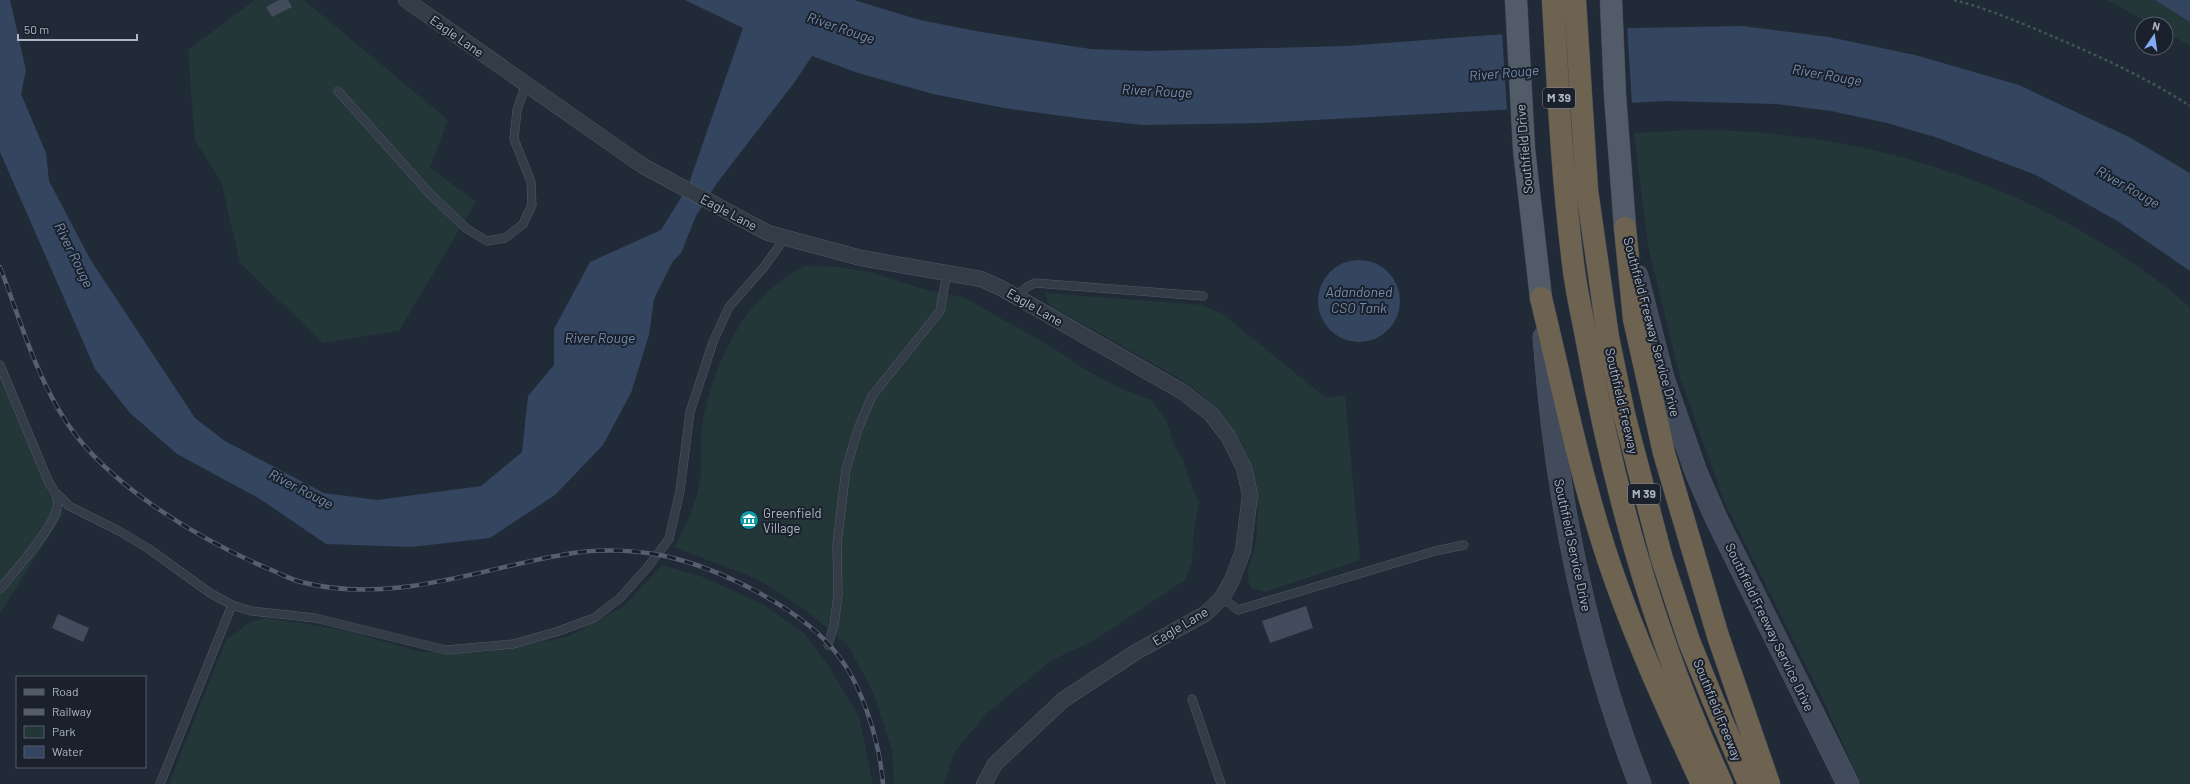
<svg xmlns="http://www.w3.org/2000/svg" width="2190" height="784" font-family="Barlow,sans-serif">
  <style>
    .green { fill: #233739 }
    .water { fill: #34455f }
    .pier { fill: #212a37 }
    .building { fill: #424c5c }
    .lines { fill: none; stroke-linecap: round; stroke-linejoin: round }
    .service-casing { stroke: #515966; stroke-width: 9 }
    .minor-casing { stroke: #515966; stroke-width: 16 }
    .secondary-casing { stroke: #515966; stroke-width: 23 }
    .primary-casing { stroke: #3d4552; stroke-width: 23 }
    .motorway-casing { stroke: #3f4652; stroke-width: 23 }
    .path { stroke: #405356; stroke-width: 2.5; stroke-dasharray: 3 3; stroke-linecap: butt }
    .service { stroke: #343c48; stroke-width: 8 }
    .minor { stroke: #343c48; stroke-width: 15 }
    .secondary { stroke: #424b5b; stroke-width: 22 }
    .primary { stroke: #525b68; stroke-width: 22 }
    .motorway { stroke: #6e6351; stroke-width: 22 }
    .rail-casing { stroke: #565f6f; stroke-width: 4.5 }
    .rail { stroke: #1a212c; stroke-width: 3; stroke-dasharray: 9; stroke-linecap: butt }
    .labels { text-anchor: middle; stroke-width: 4; stroke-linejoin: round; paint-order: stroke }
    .shield { fill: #1a212c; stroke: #828997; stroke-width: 1 }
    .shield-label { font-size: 12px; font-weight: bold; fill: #aeb6c5 }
    .street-label { font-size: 13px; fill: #aeb6c5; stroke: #1a212c }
    .poi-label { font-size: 13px; fill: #aeb6c5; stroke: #1a212c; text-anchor: start }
    .water-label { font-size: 14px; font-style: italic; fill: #768cad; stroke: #1a212c }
  </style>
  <rect width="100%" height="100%" fill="#212a37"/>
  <path class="green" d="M255,0H304L448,120L430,168L476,202L399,331L323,343L240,263L221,181L195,141L188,50Z
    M2107,0H2190V46L2166,32V24H2151Z
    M1692,130C1871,129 2053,190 2190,307V784H1861L1822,697L1724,501L1680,377L1648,246L1634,133Z
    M804,266L838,267L870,272L926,290L963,297L1052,347L1084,369L1124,390L1152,400L1167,422L1175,448L1183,459L1190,482L1199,502L1193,538L1192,561L1185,580L1093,641L1052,660L986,714L955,751L944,784H894L892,750L873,692L847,644L804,609L757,579L674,547C687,525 698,499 701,473C702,458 700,442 702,427C707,389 728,335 754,306C768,289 785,277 804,266Z
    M1046,293L1203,305L1224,315L1326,398L1345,395L1360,560L1265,592L1251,588C1242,571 1255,558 1256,541C1263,470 1242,420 1182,380L1048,304Z
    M0,359L49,483L64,513L0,613Z
    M662,565L703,577L764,605L803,632L826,662L859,716L873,784H169L226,640L250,622L266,618L308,624L347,631L421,652H484L567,637L623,607Z"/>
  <path class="water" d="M0,0H10L26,70L21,94L46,153L49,181L90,259L195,418L225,441L324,493L377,500L481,486L522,452L528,396L554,365V329L590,262L661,230L688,186L743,28L685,0H854L920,20L981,32L1091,49L1147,51L1346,46L1491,35L1634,28L1742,26L1829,37L1915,55L2019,85L2129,137L2190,173V271L2119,222L2036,175L1938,138L1887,123L1831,111L1776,104L1666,101L1262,123L1144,125L1085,119L1004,108L933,94L858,73L812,56L794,83L717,183L696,216L681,253L673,261L654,299L649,335L631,393L603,445L555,495L490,538L411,547L326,544L260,499L177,454L130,413L95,369L0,152Z
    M2155,0H2190V22Z
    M1318 301a41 41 0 1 1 82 0a41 41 0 1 1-82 0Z"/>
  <path class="pier" d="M1627,26L1632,105L1507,111L1502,32Z"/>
  <path class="building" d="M279,0H288L292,7L272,17L266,7Z
    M1306,606L1313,628L1270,643L1262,621Z
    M58,614L89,628L83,642L52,628Z"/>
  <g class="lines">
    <defs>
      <path id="service" d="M338,91L430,194L467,229L487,241L505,238L523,224L532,205L531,182L514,139L517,110L526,84
        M1015,296L1027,287L1035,283L1203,296
        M0,365L49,483C55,491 59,498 57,508C53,528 14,572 0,589
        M56,493L69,506L119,531L149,549L210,593L232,605L251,611L315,618L446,650L513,644L556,632L594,618L620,598L647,568L669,539L680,491L690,412L713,342L729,307L764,267L784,239
        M1222,598L1238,610L1435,551L1464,545
        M828,645L834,625L838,595L837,544L846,469L858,429L872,396L940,311L947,272
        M1192,699L1221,784
        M160,784L232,605"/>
      <path id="minor" d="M406,0L643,166L768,233L861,258L981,279L1001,288L1183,392L1211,414L1228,436L1244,468L1250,495L1243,551L1232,580L1222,598L1205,614L1136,652L1063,700L995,764L984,784"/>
      <path id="secondary" d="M1637,276L1663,378L1696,472L1716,518L1848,784
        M1544,337C1555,490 1584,641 1640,784"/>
      <path id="primary" d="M1516,0L1524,149L1541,298
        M1611,0L1615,95L1625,228"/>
      <path id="motorway" d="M1553,0C1558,88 1562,176 1573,263C1576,291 1583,319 1588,347C1615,496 1658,646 1722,784
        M1575,0L1587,190L1608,337L1624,414L1662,559L1689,641L1713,700L1749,784
        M1625,228L1634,319L1664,453L1718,636L1769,784
        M1541,298C1561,381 1578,465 1604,547C1630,628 1666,706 1702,784"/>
    </defs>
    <use href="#service" class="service-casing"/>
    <use href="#minor" class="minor-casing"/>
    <use href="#secondary" class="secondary-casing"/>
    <use href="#primary" class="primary-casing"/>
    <use href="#motorway" class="motorway-casing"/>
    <path class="path" d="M1954,0C1989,9 2021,23 2054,37C2101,57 2147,78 2190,106"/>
    <use href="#service" class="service"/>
    <use href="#minor" class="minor"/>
    <use href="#secondary" class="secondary"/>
    <use href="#primary" class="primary"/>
    <use href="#motorway" class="motorway"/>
    <defs>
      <path id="rail" d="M0,267C20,319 36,377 67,423C109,486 200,540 269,569C279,573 290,579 301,582C394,606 483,567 573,553C598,549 635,550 660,555C718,567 805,609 840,658C864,690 880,745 883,784"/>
    </defs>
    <use href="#rail" class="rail-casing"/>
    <use href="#rail" class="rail"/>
  </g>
  <defs>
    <symbol id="museum-disc" viewBox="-11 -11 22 22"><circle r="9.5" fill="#0f9aa8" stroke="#1a212c"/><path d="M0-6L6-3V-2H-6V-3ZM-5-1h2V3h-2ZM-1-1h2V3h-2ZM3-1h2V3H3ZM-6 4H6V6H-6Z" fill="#fff"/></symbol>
  </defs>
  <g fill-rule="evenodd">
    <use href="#museum-disc" x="738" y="509" width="22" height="22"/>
  </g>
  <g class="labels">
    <g class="shield">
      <rect x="1543" y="88" width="32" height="20" rx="3"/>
      <rect x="1628" y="484" width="32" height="20" rx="3"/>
    </g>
    <g class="shield-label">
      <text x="1559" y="102">M 39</text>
      <text x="1644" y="498">M 39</text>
    </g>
    <g class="street-label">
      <text transform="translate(457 36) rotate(35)" y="5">Eagle Lane</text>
      <text transform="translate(1524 149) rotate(-95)" y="5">Southfield Drive</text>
      <text transform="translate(729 212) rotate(28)" y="5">Eagle Lane</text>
      <text transform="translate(1035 307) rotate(30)" y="5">Eagle Lane</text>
      <text transform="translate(1652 327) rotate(75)" y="5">Southfield Freeway Service Drive</text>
      <text transform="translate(1622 401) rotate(77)" y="5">Southfield Freeway</text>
      <text transform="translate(1573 545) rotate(78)" y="5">Southfield Service Drive</text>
      <text transform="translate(1180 626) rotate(-31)" y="5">Eagle Lane</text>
      <text transform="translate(1770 627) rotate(64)" y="5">Southfield Freeway Service Drive</text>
      <text transform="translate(1718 710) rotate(68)" y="5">Southfield Freeway</text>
    </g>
    <g class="poi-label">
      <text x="763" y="518">Greenfield<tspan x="763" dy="15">Village</tspan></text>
    </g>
    <g class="water-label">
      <text transform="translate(841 28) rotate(19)" y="5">River Rouge</text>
      <text transform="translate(1504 73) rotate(-5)" y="5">River Rouge</text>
      <text transform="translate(1827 75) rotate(10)" y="5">River Rouge</text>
      <text transform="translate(1157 91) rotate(3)" y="5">River Rouge</text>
      <text transform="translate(2128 187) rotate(30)" y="5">River Rouge</text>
      <text transform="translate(74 255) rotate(64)" y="5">River Rouge</text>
      <text x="1359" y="297">Adandoned<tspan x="1359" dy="16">CSO Tank</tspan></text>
      <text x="600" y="343">River Rouge</text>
      <text transform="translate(301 489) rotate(27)" y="5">River Rouge</text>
    </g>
  </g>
  <rect x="16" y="676" width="130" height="92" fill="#1a212c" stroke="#555d69"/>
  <rect x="24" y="689" width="20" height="6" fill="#525b68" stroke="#555d69"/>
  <text x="52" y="696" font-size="12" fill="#aeb6c5">Road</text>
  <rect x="24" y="709" width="20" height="6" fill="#565f6f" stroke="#555d69"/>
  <text x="52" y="716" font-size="12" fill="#aeb6c5">Railway</text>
  <rect x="24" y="726" width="20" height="12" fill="#233739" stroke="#555d69"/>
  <text x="52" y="736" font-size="12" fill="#aeb6c5">Park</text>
  <rect x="24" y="746" width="20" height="12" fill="#34455f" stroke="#555d69"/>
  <text x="52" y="756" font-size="12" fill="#aeb6c5">Water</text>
  <g transform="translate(2154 36) rotate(13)"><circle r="19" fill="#1a212c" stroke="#555d69"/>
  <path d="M0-3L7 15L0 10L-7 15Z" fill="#82abf6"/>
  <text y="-6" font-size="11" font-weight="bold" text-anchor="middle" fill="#aeb6c5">N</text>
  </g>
  <path d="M18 34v6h119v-6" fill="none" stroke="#aeb6c5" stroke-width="2"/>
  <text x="24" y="34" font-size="12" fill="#aeb6c5" stroke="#1a212c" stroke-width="3" paint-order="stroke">50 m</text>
</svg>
